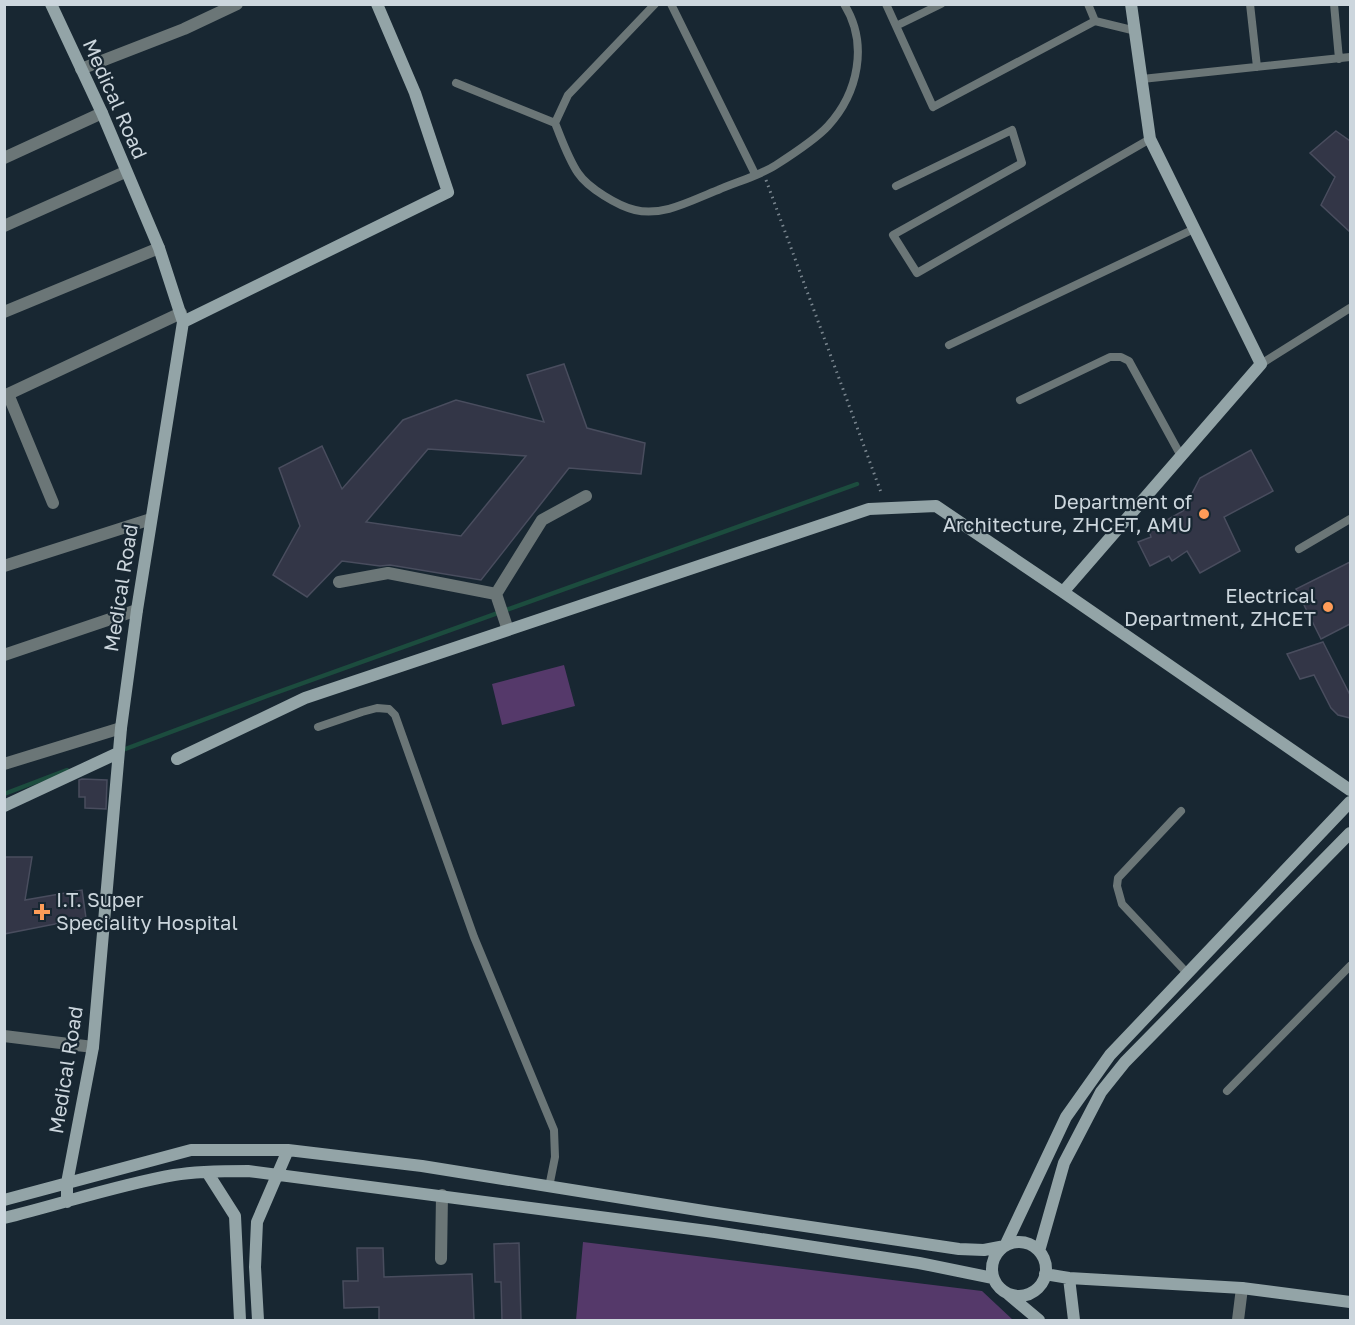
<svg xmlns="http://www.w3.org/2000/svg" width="1355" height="1325" font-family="'Golos Text',sans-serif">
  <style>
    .green { fill: #55396a }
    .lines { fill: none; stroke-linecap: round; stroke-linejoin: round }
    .stream { stroke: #1c4c3e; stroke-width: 4.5 }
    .building { fill: #333647; stroke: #494d5e; stroke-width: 1.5; fill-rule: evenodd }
    .path { stroke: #7a868f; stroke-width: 3; stroke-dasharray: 1.5 4.5; stroke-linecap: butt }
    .lane { stroke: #6b7677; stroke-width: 8 }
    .street { stroke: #6b7677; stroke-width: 12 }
    .secondary { stroke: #93a4a7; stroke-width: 12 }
    .poi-dot { fill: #fe9c58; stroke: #182732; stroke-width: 2 }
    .labels { text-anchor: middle; stroke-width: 4.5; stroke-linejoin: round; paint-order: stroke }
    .street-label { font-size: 20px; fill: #ccd6dd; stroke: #182732 }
    .poi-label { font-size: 20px; fill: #ccd6dd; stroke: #182732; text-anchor: end }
  </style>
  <rect width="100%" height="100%" fill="#182732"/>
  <path class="green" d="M564,665L575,706L502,725L492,684Z
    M583,1242L982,1291L1013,1320H576Z"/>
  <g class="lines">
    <path class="stream" d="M120,751L267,696L857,484
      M4,794L67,770"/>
  </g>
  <path class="building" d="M1336,131L1350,141V232L1321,205L1335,177L1310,153Z
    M564,364L587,428L645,443L641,474L569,468L481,580L390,565L380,566L342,561L307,597L273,575L300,526L279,468L322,446L342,489L403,420L456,400L544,422L527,375ZM428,449L526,456L461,536L366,522Z
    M1251,450L1273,491L1224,517L1240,551L1200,573L1187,551L1172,561L1169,556L1150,566L1138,542L1151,537L1149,530L1183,511L1200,478Z
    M1350,562V624L1321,639L1296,589Z
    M1323,642L1350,695V718L1338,715L1331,708L1314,675L1300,679L1287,654Z
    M82,779L107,780L106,809L85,808V797H79V780Z
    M4,857H32L25,900L82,890L86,918L4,934Z
    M519,1243L521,1320H502L501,1282H495L494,1244Z
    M357,1248H383L384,1277L472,1274L474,1320H379V1307L344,1308L343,1281H358Z"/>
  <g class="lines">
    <path class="path" d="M766,180L882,495"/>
    <path class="lane" d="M671,4L755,174
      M886,4L933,107L1095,21L1136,31
      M1088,4L1095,21
      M1250,4L1257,67
      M1334,4L1339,59
      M896,26L941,4
      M1142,79L1350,57
      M456,83L555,123C562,140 568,158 578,173C588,188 618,206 635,210C663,217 692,200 718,190C736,182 759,176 776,165C790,156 817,138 828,126C858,93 869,44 844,4
      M555,123L568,95L655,4
      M896,186L1012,130L1022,163L893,235L917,273L1150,139
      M949,345L1194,229
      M1261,364L1350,308
      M1020,400L1110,357H1121L1129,361L1181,456
      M1299,549L1350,519
      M318,727L362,712L377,708L389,709L395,715L474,937L554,1130L555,1157L549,1187
      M1181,811L1118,878L1117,886L1122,904L1187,973
      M1227,1091L1350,966"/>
    <path class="street" d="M81,69L184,29L237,4
      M4,158L102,113
      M4,226L125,172
      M4,312L159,248
      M8,394L53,503
      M4,396L181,313
      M4,566L151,519
      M339,582L388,573L496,594
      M508,630L496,594L542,520L586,496
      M4,655L137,610
      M4,764L121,728
      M4,1036L93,1047
      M441,1259L442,1195
      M1238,1320L1242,1288"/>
    <path class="secondary" d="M51,4L102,113L159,248L183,322L137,610L121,728L93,1047L67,1183V1202
      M1131,4L1150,139L1261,364L1063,592L1350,790
      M183,322L448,192L415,93L377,4
      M177,759L305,698L869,509L936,506L1063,592
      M4,806L118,753
      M207,1172L235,1216L240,1320
      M4,1200L191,1150H288L422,1166L710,1212L959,1249L984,1250L1005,1246L1066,1117L1110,1055L1350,802
      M4,1218C61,1204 117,1185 174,1175C198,1171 223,1171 248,1171L715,1232L919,1263L993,1278
      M992 1269a27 27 0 1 1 54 0a27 27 0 1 1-54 0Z
      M1039,1251L1064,1163L1101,1092L1125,1062L1350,833
      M1045,1274L1069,1278L1242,1288L1350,1302
      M1069,1278L1074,1320
      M1008,1294L1039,1320
      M258,1320L255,1267L257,1222L288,1150"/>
  </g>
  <g class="poi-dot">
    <circle cx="1204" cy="514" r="6"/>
    <circle cx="1328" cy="607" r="6"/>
    <path d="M39 903h6v6h6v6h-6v6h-6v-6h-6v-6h6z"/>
  </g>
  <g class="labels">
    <g class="street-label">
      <text transform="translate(115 99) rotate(66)" y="7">Medical Road</text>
      <text transform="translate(121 588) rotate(-81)" y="7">Medical Road</text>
      <text transform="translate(66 1070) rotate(-81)" y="7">Medical Road</text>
    </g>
    <g class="poi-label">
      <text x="1192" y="509">Department of<tspan x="1192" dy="23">Architecture, ZHCET, AMU</tspan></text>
      <text x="1316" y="603">Electrical<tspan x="1316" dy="23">Department, ZHCET</tspan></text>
      <text x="56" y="907" text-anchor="start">I.T. Super<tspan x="56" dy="23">Speciality Hospital</tspan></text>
    </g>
  </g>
  <rect width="1355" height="1325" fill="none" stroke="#ccd6dd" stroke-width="12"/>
</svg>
